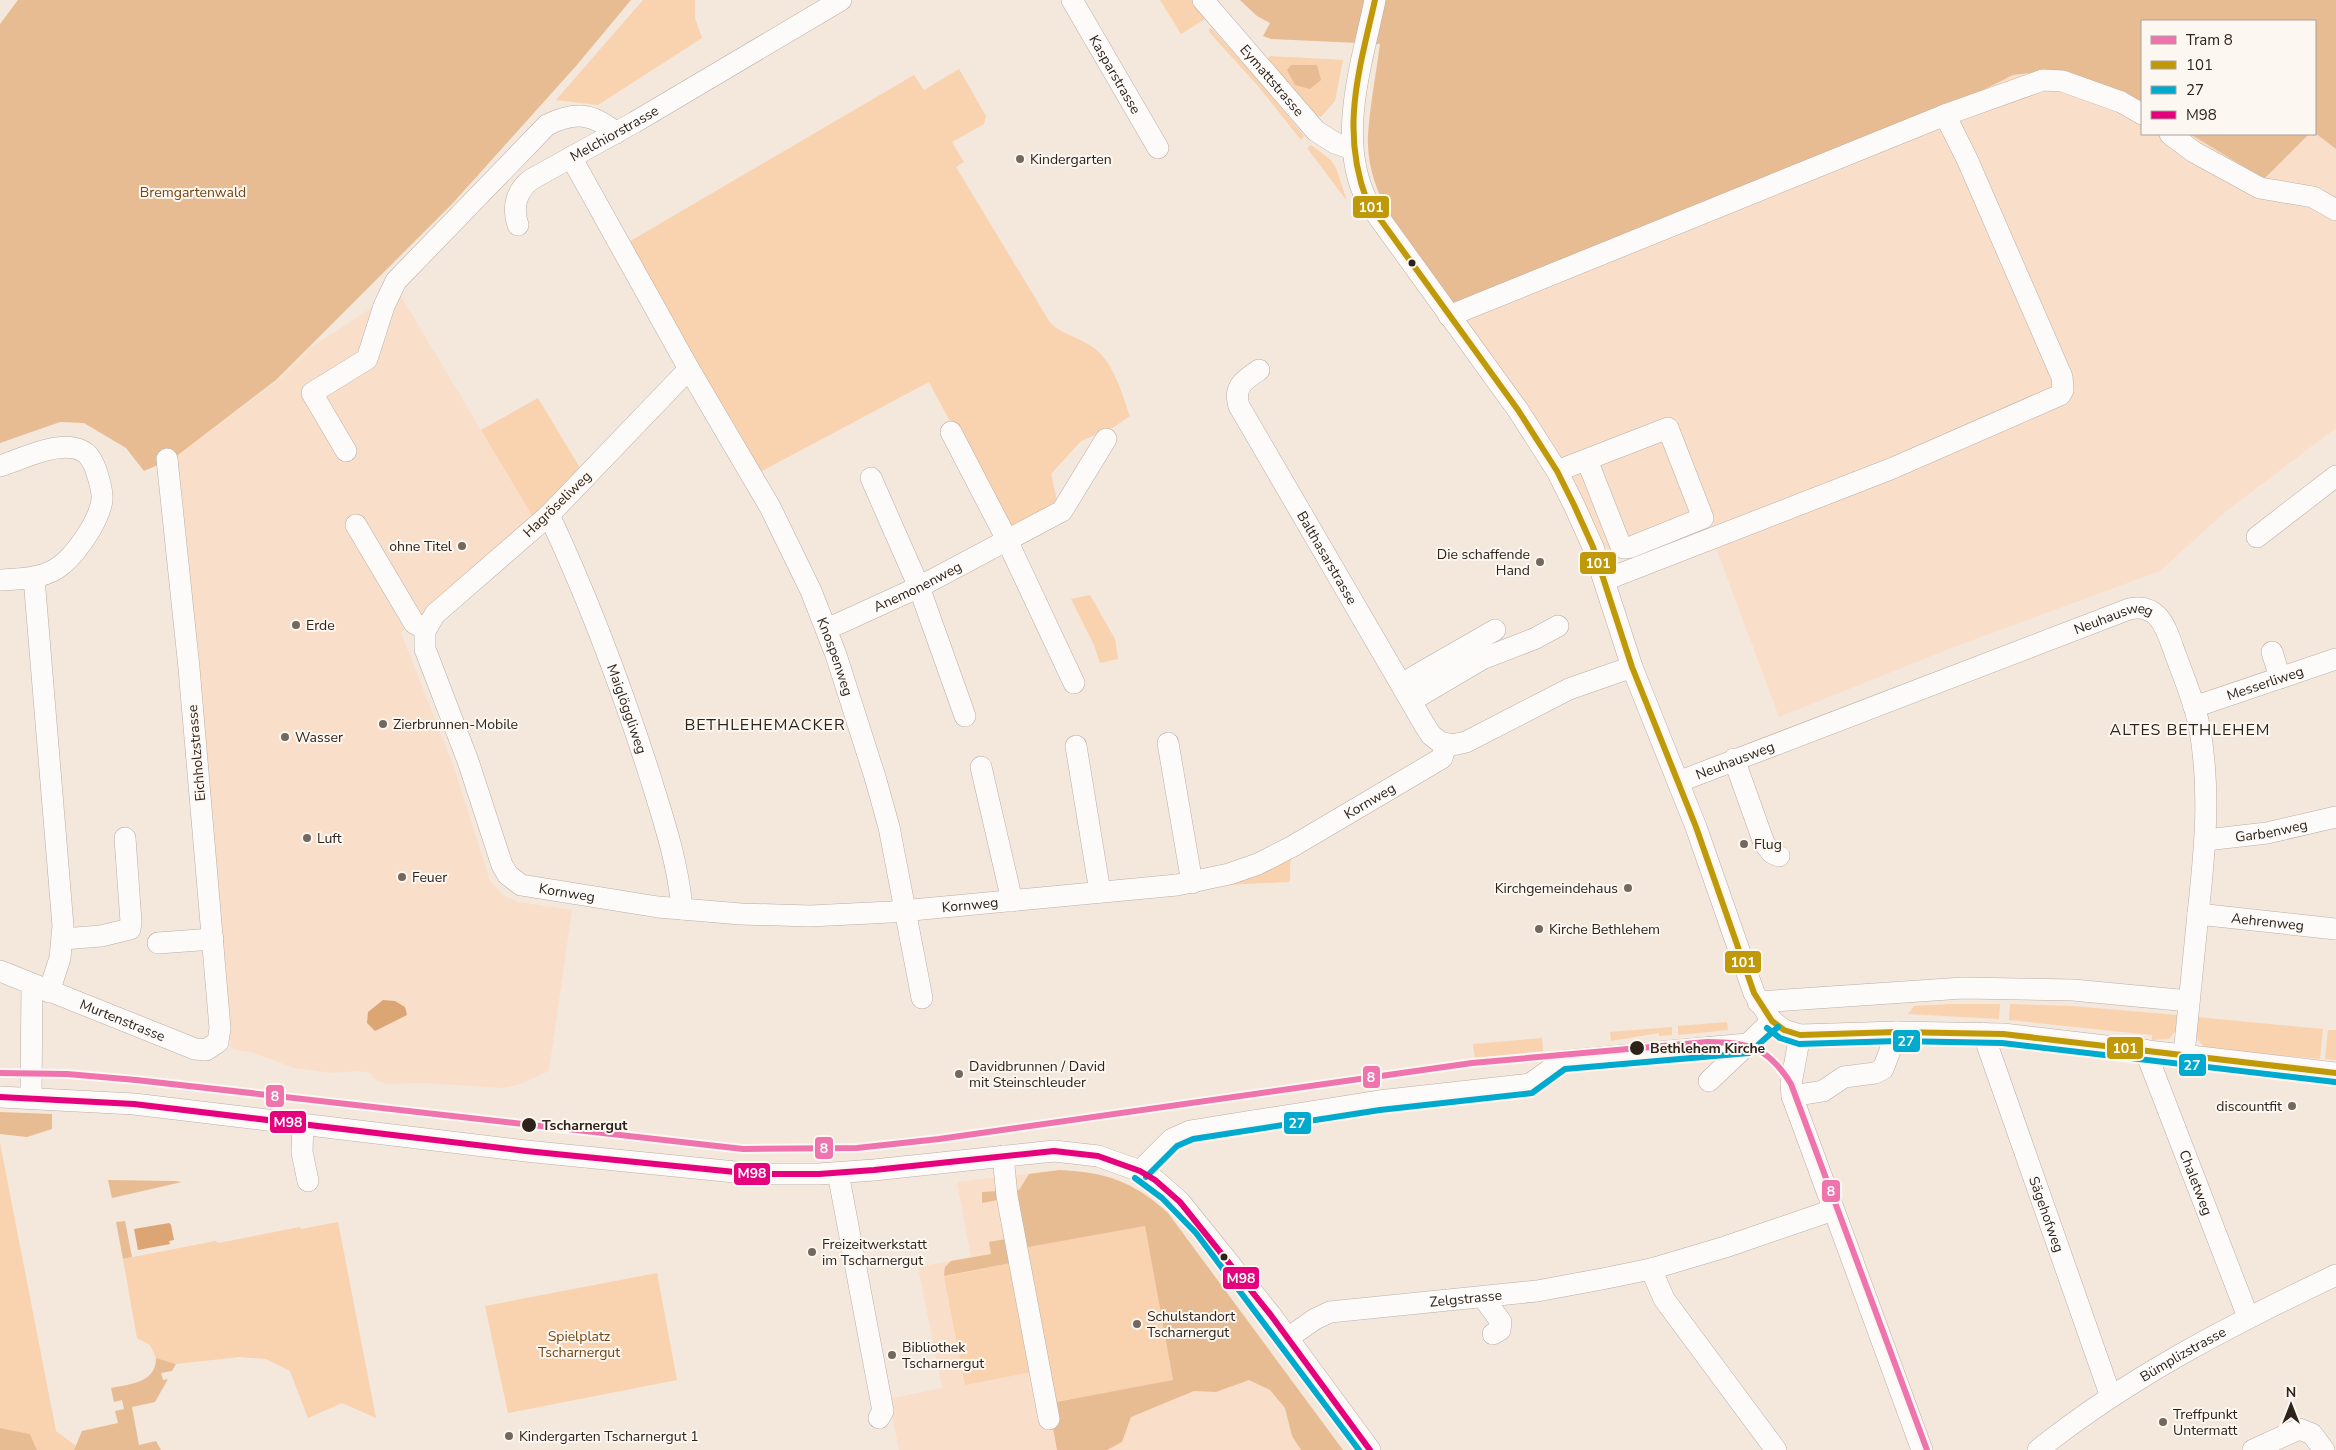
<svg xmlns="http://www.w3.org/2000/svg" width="2336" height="1450" font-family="'Nunito Sans',sans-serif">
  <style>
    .built { fill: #f9dfc9 }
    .green { fill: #f9d2af }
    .forest { fill: #e8bc92 }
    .water { fill: #dba673 }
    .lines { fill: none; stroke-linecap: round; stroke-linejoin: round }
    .minor-casing { stroke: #baaea5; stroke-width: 22 }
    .minor { stroke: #fdfbfa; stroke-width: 21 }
    .bus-1-casing { stroke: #fdf7f2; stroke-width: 10 }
    .bus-2-casing { stroke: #fdf7f2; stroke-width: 10 }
    .bus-3-casing { stroke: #fdf7f2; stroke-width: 10 }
    .bus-1 { stroke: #c09908; stroke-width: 6 }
    .bus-2 { stroke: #00a9ce; stroke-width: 6 }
    .bus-3 { stroke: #e5007d; stroke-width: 6 }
    .tram-1-casing { stroke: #fdf7f2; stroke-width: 10 }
    .tram-1 { stroke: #ef73ac; stroke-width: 6 }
    .poi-dot { fill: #73685e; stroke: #fdf7f2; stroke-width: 2 }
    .bus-dot { fill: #2e231a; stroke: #fdf7f2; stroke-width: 2 }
    .labels { text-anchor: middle; stroke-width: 4; stroke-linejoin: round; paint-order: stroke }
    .street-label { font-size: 14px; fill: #2e231a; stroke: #fdf7f2 }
    .poi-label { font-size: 14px; fill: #2e231a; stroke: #fdf7f2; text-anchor: start }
    .park-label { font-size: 14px; fill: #744512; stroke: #fdf7f2 }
    .stop-label { font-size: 14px; font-weight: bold; fill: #2e231a; stroke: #fdf7f2; text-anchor: start }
    .quarter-label { font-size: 16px; letter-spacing: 1px; fill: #2e231a; stroke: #fdf7f2 }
    .line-badge { stroke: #fdf7f2; stroke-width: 2 }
    .badge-label { font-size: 14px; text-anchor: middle; font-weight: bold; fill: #fff }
  </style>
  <rect width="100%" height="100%" fill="#f4e7dc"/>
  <path class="built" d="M2053,70L2124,94L2142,105V134H2190L2264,179L2309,134L2315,133L2336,149V428L2225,512L2160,571L1954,647L1779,717L1709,529L1636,557L1626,558L1610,551L1602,543L1453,307L1951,106L2013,75Z
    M398,291L533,517L401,633L455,770L490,881L503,895L518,902L572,910L549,1071L520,1084L502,1088L421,1083L387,1084L376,1080L370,1073L359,1071L332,1073L294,1068L255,1053L231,1049L174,458L277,381L310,348Z
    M1059,1170L1098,1174L1117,1179L1145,1193L1168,1213L1343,1450H899L889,1399L942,1388L918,1267L971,1257L957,1182Z"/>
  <path class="green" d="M643,0H695V18L702,38L598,105L556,100Z
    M1160,0H1193L1205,19L1181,34Z
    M1209,28L1212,29L1262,84L1304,136L1301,140L1258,86L1209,32Z
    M1270,56L1343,60L1335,101L1321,117L1316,115L1267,59Z
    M959,69L986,116L984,124L952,142L964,162L956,167L1049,321C1061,335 1077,336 1091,346C1114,361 1121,392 1130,416L1114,427L1081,441L1051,474L1059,510L1011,536L929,382L760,472L627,243L914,75L924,90Z
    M1311,145L1331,160L1336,168L1347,201L1307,148Z
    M538,398L580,468L533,517L481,430Z
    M1090,595L1115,639L1118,659L1100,663L1094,645L1071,599Z
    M1292,857C1288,866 1292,876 1289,882L1225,885Z
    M1951,1004H2000L1999,1019L1908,1014L1914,1006Z
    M2010,1004L2072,1006L2177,1015L2176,1030L2169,1039L2152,1040V1035L2009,1020Z
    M2196,1017L2323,1029L2320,1059L2207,1048C2193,1041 2196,1030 2196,1017Z
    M1727,1022L1728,1030L1678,1035V1026Z
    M1672,1027V1035L1659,1036V1033L1611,1041L1610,1032Z
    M2328,1030H2336V1060L2325,1059Z
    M1542,1038L1543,1051L1475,1058L1473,1044Z
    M0,1143L56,1431L76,1446L74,1450H37L30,1434L0,1428Z
    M338,1222L376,1418L342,1403L308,1418L290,1371L266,1359L239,1357L176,1364L156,1358L150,1345L137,1338L123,1259L215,1241L219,1243L300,1227L301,1229Z
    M1145,1226L1173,1381L1053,1402L1023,1248Z
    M1011,1263L1032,1372L965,1385L944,1277Z
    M657,1273L677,1380L508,1413L485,1306Z"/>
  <path class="forest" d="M18,0H631L576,66L452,204L276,380L174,458L144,471L126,448L84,423L60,422L0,443V24Z
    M1240,0H2336V149L2315,133V21H2142V105L2124,94L2053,70L2013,75L1951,106L1453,307C1418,256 1365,201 1368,135C1370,105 1376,74 1380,44L1271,39L1263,36L1270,23L1257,16Z
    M1291,65H1317L1321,80L1310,89L1295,85L1287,70Z
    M2190,134H2309L2264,179Z
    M0,1112L52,1114V1129L27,1137L0,1134Z
    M1059,1170C1106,1172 1134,1182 1168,1213L1343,1450H1301L1292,1436L1285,1408L1270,1390L1249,1380L1216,1392L1194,1391L1131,1417L1122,1442L1107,1450H1057L1053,1428L1056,1402L1173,1380L1145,1226L1023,1248L1011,1263L944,1276L945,1267L951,1261L991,1254L989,1242L1006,1239L998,1200L982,1203V1192L1019,1190L1029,1174Z
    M108,1180L175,1181L182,1182L112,1198Z
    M125,1221L132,1257L123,1259L116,1222Z
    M156,1358L176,1364L172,1371L161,1373L163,1380L168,1379L155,1402L132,1407L139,1445L156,1441L161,1450H74L82,1431L118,1423L115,1411L124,1409L122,1400L114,1402L111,1388C130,1384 156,1383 156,1358Z
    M0,1428L30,1434L37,1450H0Z"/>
  <path class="water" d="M383,1000L395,1001L405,1007L407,1015L375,1031L367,1023L368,1012Z
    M169,1223L171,1225L174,1240L169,1241L170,1244L138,1250L134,1229Z"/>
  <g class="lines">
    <defs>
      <g id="minor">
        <path id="s1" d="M1072,0L1158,148"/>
        <path id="s2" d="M1203,0L1316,131L1335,143L1352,149"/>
        <path d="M1375,0C1362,64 1336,138 1367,201L1518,410L1557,471L1574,505L1593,547L1632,667L1696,827L1754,993L1772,1021L1784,1030L1800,1035L1897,1032L2003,1034L2336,1073"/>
        <path d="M2170,134L2194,152L2260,188L2313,197L2336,210"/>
        <path id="s3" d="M571,157L689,369L770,507L811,591L836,655L875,777L889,827L922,998"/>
        <path id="s4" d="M518,225C512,208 516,190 532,179L635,122L841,0"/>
        <path d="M1449,316L1945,115L2043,80L2062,81L2121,102L2142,114"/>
        <path id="s5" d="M689,369L549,515L435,614L425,631V649L468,761L502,865L508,875L521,885L658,907L741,914L810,916L891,912L1177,885L1229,874L1258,864L1293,846L1442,758L1446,744"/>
        <path id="s6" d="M1259,370C1244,380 1233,387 1239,406L1424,724L1431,735L1440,742L1452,745L1466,742L1569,689L1632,667"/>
        <path d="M951,432L1004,534L1074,683"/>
        <path d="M346,451L312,393L367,359L384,306L396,281L547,125C574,112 592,112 616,133"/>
        <path d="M0,466C22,459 51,444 74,448C87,450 92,459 96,470C99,480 103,490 102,500C99,522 74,558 56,569C39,579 19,579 0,580"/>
        <path d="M1557,471L1668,428L1703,518L1631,547L1624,548L1620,544L1587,460"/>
        <path d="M871,478L919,587L965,716"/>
        <path id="s7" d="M549,515C588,598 621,686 649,773C663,818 678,862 682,909"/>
        <path d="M356,525L414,623L425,629"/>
        <path d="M2257,537L2336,476"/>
        <path d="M34,578L63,926L60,958L49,992"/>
        <path d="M1605,580L1893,468L2060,395L2063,390L2062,377L1967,159L1945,115"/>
        <path id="s8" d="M827,629L919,587L1062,511L1106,439"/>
        <path d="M2272,652L2280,678"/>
        <path d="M1401,684L1495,630"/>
        <path d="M1411,701L1482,659L1534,639L1558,626"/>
        <path id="s9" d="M2194,707L2336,659"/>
        <path d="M1168,743L1192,883"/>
        <path d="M1076,746L1100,892"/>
        <path d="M1734,759L1764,843L1772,853L1779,856"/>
        <path d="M981,767L1012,901"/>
        <path id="s10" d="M1678,782L2129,609C2161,602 2167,632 2176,656C2184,678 2194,701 2199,725C2211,788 2205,850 2198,914C2193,961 2189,1008 2184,1054"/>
        <path id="s11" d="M2206,840L2267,833L2336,817"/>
        <path id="s12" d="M2198,914L2336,929"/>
        <path d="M63,939L101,936L130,929L131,922L125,838"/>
        <path d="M158,943L213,939"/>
        <path id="s13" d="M0,971L195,1049L206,1050L218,1042L220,1028L189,668L167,459"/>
        <path d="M1758,1002L1963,988L2073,990L2189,1001"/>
        <path id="s14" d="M1983,1033L2111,1397"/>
        <path d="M1800,1035L1791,1084L1792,1096L1922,1450"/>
        <path id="s15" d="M2145,1050L2248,1317"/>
        <path d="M1709,1081L1772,1021"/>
        <path d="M1792,1096L1823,1091L1844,1077L1875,1073L1883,1069L1897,1032"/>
        <path d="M0,1097L134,1104L526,1151L755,1174H819L874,1170L1054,1151L1098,1156L1140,1171L1155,1180L1180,1202L1270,1314L1370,1450"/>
        <path d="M31,1097L32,985"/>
        <path d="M303,1124L302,1152L308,1181"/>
        <path d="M1003,1156L1007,1196L1049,1419"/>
        <path d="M1140,1171L1172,1139L1190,1131L1379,1101L1530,1084L1562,1061L1747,1044"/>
        <path d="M838,1173L883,1411L879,1418"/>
        <path d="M1651,1269L1664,1299L1776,1450"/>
        <path d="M1483,1297L1501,1322L1500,1330L1493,1334"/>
        <path id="s16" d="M1288,1338L1315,1319L1330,1312L1537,1291L1602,1279L1651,1269L1725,1247L1833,1210"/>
        <path id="s17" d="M2038,1450C2129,1377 2231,1325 2336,1275"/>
        <path d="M2253,1450L2299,1429L2312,1434L2324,1450"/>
      </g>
    </defs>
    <use href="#minor" class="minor-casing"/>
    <use href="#minor" class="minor"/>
    <defs>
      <path id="bus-1" d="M1375,0C1359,71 1340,130 1367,201L1518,410L1557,471L1574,505L1593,547L1632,667L1696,827L1754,993L1772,1021L1784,1030L1800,1035L1897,1032L2003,1034L2336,1073"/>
      <path id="bus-2" d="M1767,1028L1780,1038L1799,1044L1897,1041L2002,1043L2335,1082
        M1146,1177L1177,1146L1193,1139L1380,1110L1532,1093L1565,1069L1749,1053L1778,1027
        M1135,1178L1162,1198L1196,1233L1359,1450"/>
      <path id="bus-3" d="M0,1097L134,1104L526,1151L755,1174H819L874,1170L1054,1151L1098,1156L1140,1171L1155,1180L1180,1202L1270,1314L1370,1450"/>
    </defs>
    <use href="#bus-1" class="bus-1-casing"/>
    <use href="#bus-2" class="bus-2-casing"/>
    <use href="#bus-3" class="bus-3-casing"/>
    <use href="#bus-1" class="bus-1"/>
    <use href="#bus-2" class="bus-2"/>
    <use href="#bus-3" class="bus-3"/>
    <defs>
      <path id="tram-1" d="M0,1073L67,1074L136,1080L743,1149L857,1148L939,1139L1472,1063L1707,1042C1749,1042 1768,1047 1791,1084L1927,1450"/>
    </defs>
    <use href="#tram-1" class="tram-1-casing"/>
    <use href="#tram-1" class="tram-1"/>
  </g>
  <g class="poi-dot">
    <circle cx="1020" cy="159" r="5"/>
    <circle cx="462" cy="546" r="5"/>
    <circle cx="1540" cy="562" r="5"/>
    <circle cx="296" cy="625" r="5"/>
    <circle cx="383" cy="724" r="5"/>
    <circle cx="285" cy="737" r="5"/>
    <circle cx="307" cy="838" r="5"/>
    <circle cx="1744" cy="844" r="5"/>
    <circle cx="402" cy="877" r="5"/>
    <circle cx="1628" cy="888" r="5"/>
    <circle cx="1539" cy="929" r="5"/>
    <circle cx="959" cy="1074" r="5"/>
    <circle cx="2292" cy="1106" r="5"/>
    <circle cx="812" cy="1252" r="5"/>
    <circle cx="1137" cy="1324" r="5"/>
    <circle cx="892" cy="1355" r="5"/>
    <circle cx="2163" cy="1422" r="5"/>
    <circle cx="509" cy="1436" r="5"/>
  </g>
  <g class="bus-dot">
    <circle cx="1412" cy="263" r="4.5"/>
    <circle cx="1637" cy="1048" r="8"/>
    <circle cx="529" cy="1125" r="8"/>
    <circle cx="1224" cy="1257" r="4.5"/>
  </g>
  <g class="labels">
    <g class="street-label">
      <text dy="5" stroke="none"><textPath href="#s1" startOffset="86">Kasparstrasse</textPath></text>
      <text dy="5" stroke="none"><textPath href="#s2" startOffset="106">Eymattstrasse</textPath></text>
      <text dy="5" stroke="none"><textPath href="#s4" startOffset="146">Melchiorstrasse</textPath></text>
      <text transform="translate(557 504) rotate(-44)" y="5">Hagröseliweg</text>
      <text dy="5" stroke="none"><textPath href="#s6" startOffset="221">Balthasarstrasse</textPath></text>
      <text dy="5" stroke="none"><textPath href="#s8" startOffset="100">Anemonenweg</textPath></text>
      <text dy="5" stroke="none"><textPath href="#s10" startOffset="466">Neuhausweg</textPath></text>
      <text dy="5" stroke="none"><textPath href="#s3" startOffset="566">Knospenweg</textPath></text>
      <text dy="5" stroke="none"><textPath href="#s9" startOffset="75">Messerliweg</textPath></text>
      <text dy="5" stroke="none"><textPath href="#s7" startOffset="209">Maiglöggliweg</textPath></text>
      <text transform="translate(196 753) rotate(-95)" y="5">Eichholzstrasse</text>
      <text dy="5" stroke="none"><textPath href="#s10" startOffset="61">Neuhausweg</textPath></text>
      <text dy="5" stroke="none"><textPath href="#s5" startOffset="1520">Kornweg</textPath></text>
      <text dy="5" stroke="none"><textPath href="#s11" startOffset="66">Garbenweg</textPath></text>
      <text dy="5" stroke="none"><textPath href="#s5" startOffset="695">Kornweg</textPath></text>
      <text dy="5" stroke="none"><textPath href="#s5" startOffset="1100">Kornweg</textPath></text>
      <text dy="5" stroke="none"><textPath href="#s12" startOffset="70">Aehrenweg</textPath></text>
      <text dy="5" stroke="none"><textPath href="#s13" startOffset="132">Murtenstrasse</textPath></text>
      <text dy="5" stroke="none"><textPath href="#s15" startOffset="142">Chaletweg</textPath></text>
      <text dy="5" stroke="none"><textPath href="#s14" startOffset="192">Sägehofweg</textPath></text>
      <text dy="5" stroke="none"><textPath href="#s16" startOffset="186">Zelgstrasse</textPath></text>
      <text dy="5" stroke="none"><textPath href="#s17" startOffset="174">Bümplizstrasse</textPath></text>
    </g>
    <g class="poi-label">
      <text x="1030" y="164">Kindergarten</text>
      <text x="452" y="551" text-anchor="end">ohne Titel</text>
      <text x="1530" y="559" text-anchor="end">Die schaffende<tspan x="1530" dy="16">Hand</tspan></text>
      <text x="306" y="630">Erde</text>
      <text x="393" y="729">Zierbrunnen-Mobile</text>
      <text x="295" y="742">Wasser</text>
      <text x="317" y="843">Luft</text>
      <text x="1754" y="849">Flug</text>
      <text x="412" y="882">Feuer</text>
      <text x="1618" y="893" text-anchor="end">Kirchgemeindehaus</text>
      <text x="1549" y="934">Kirche Bethlehem</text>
      <text x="969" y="1071">Davidbrunnen / David<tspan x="969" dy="16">mit Steinschleuder</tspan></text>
      <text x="2282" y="1111" text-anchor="end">discountfit</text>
      <text x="822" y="1249">Freizeitwerkstatt<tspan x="822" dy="16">im Tscharnergut</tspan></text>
      <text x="1147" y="1321">Schulstandort<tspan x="1147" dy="16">Tscharnergut</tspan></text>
      <text x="902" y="1352">Bibliothek<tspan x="902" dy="16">Tscharnergut</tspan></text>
      <text x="2173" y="1419">Treffpunkt<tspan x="2173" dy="16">Untermatt</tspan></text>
      <text x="519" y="1441">Kindergarten Tscharnergut 1</text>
    </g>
    <g class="park-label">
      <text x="193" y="197">Bremgartenwald</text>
      <text x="579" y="1341">Spielplatz<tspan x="579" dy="16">Tscharnergut</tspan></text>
    </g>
    <g class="stop-label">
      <text x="1650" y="1053">Bethlehem Kirche</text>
      <text x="542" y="1130">Tscharnergut</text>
    </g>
    <g class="quarter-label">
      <text x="765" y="730">BETHLEHEMACKER</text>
      <text x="2190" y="735">ALTES BETHLEHEM</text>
    </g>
  </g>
  <g class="line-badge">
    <rect x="1352" y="195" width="38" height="24" rx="5" fill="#c09908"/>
    <rect x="1579" y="551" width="38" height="24" rx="5" fill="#c09908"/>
    <rect x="1724" y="950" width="38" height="24" rx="5" fill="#c09908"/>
    <rect x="1892" y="1029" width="29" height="24" rx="5" fill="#00a9ce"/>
    <rect x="2106" y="1036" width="38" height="24" rx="5" fill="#c09908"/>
    <rect x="2178" y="1053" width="29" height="24" rx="5" fill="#00a9ce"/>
    <rect x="1362" y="1065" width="19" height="24" rx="5" fill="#ef73ac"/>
    <rect x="265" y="1084" width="20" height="24" rx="5" fill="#ef73ac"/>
    <rect x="269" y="1110" width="38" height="24" rx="5" fill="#e5007d"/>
    <rect x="1283" y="1111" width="29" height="24" rx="5" fill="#00a9ce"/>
    <rect x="814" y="1136" width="20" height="24" rx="5" fill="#ef73ac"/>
    <rect x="733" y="1162" width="38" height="24" rx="5" fill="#e5007d"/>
    <rect x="1821" y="1179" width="20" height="24" rx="5" fill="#ef73ac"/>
    <rect x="1222" y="1266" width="38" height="24" rx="5" fill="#e5007d"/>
  </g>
  <g class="badge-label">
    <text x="1371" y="212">101</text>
    <text x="1598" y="568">101</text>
    <text x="1743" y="967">101</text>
    <text x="1906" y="1046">27</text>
    <text x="2125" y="1053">101</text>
    <text x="2192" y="1070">27</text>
    <text x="1371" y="1082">8</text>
    <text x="275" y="1101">8</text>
    <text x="288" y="1127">M98</text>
    <text x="1297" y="1128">27</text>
    <text x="824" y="1153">8</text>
    <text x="752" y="1178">M98</text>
    <text x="1831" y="1196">8</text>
    <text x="1241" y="1283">M98</text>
  </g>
  <rect x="2141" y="20" width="175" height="115" fill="#fdf7f2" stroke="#aaa29c"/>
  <rect x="2151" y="36" width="25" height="8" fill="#ef73ac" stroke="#aaa29c"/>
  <text x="2186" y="45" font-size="15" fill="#2e231a">Tram 8</text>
  <rect x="2151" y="61" width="25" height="8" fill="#c09908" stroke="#aaa29c"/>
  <text x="2186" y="70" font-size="15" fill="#2e231a">101</text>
  <rect x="2151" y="86" width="25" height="8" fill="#00a9ce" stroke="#aaa29c"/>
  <text x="2186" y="95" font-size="15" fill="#2e231a">27</text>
  <rect x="2151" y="111" width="25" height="8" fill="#e5007d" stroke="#aaa29c"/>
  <text x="2186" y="120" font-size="15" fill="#2e231a">M98</text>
  <g transform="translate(2291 1405)" stroke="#fdf7f2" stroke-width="4" paint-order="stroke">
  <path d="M0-4L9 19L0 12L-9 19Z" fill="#2e231a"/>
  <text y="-8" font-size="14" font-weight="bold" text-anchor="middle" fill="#2e231a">N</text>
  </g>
</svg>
